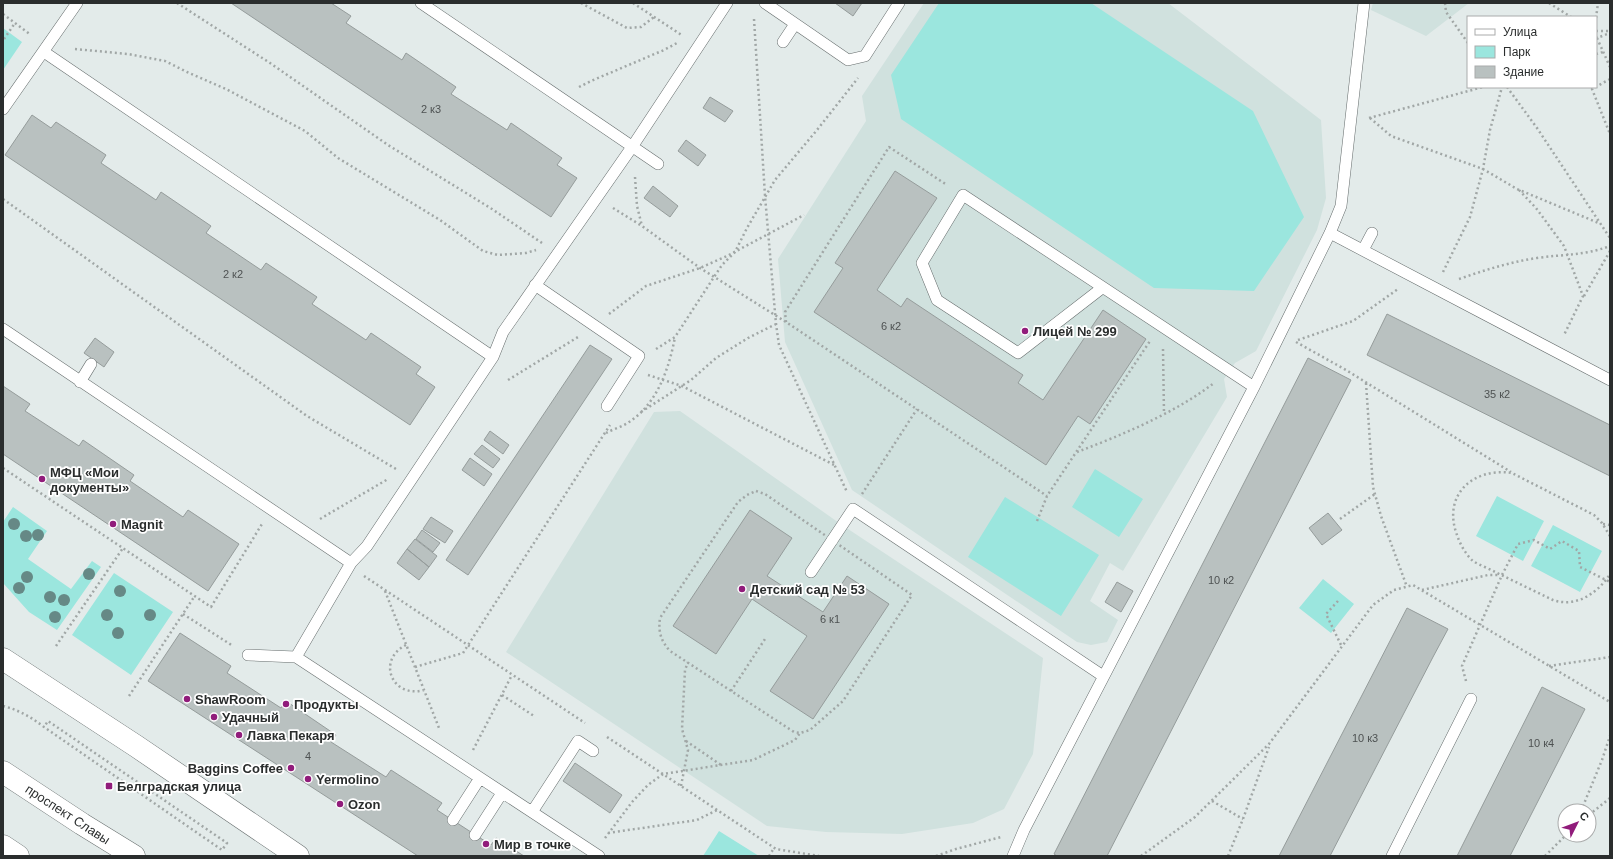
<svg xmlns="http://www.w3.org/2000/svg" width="1613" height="859" font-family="Arial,sans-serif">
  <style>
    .built { fill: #d0e1de }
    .green { fill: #9be6de }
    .building { fill: #b9c1c0; stroke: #959c9b }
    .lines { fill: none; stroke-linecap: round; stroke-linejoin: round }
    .lane-casing { stroke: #676e6e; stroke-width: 12 }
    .street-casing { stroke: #676e6e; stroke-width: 23 }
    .primary-casing { stroke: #676e6e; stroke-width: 23 }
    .path { stroke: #a1a7a6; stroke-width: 2.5; stroke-dasharray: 2 3; stroke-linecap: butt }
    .lane { stroke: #fff; stroke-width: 11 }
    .street { stroke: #fff; stroke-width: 22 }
    .primary { stroke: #fff; stroke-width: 22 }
    .tree { fill: #668986 }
    .poi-dot { fill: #911c7b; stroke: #fff; stroke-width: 1.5 }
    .labels { text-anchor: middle; stroke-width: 3.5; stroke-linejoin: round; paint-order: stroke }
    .number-label { font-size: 11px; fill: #4e5252 }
    .poi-label { font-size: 13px; font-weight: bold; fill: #2a2d2d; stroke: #fff; text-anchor: start }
    .street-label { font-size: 13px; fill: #2a2d2d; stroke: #fff }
  </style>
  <rect width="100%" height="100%" fill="#e3ebea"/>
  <path class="built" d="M924,3H1168L1321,120L1326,198L1317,230L1256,351L1235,363L1224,379L1227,397L1123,571L1110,563L1090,601L1118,620L1107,642L1091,645L1077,642L852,490L785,342L778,259L866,121L862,96Z
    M1373,3H1469L1426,36L1371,10Z
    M680,411L842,525L1043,658L1033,754L1004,809L973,823L902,834L826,832L767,826L506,652L654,412Z"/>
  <path class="green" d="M939,3H1091L1253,111L1304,217L1254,291L1154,288L901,119L891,75Z
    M3,28L22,42L3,70Z
    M1095,469L1143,499L1119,537L1072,507Z
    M1497,496L1544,521L1523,561L1476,536Z
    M1005,497L1099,555L1061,616L968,557Z
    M13,507L47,531L28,559L71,589L92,561L101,567L57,630L29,612L3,583V522Z
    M1553,525L1602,551L1580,592L1531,566Z
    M114,573L173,612L131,675L72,635Z
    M1323,579L1354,604L1331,633L1299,608Z
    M719,831L759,856H703Z"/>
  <path class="building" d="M231,3H331L351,16L346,23L402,60L406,53L456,87L451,94L507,130L511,123L562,158L557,165L577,178L551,217Z
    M835,3H862L853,16Z
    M710,97L733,111L725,122L703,108Z
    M32,115L51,128L56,122L106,155L101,163L156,200L161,192L211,226L206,233L261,270L266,263L317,297L312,304L366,340L371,333L421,367L416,374L435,387L410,425L5,155Z
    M686,140L706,155L698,166L678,151Z
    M895,171L937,198L877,290L901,307L907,298L1023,375L1018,383L1043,400L1103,310L1146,339L1090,424L1078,416L1046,465L814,312L843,268L835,263Z
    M653,186L678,206L670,217L644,198Z
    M1387,314L1610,425V476L1367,355Z
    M95,338L114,352L104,367L84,353Z
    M590,345L612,359L468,575L446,560Z
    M1308,358L1351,380L1107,856H1057L1054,854Z
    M3,386L30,404L25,411L79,446L83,440L134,475L130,481L183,517L188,510L239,544L208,591L3,454Z
    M490,431L509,445L503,454L484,440Z
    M482,445L500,459L493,468L474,454Z
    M470,458L492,474L484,486L462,470Z
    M750,510L792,538L767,576L823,612L847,576L889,604L813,719L770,691L807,636L752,599L716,654L673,626Z
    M1328,513L1342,530L1322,545L1309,528Z
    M431,517L453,531L445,543L423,529Z
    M422,530L440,543L433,552L416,539Z
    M415,539L437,556L429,567L407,549Z
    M407,549L429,567L419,580L397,563Z
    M1117,582L1133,591L1121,612L1105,602Z
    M1407,608L1448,629L1433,657L1330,856H1279Z
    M180,633L231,666L227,673L281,708L286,701L336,735L331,742L386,777L391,770L442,803L437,810L491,845L496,838L524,856H418L148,681Z
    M1542,687L1585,709L1510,856H1457Z
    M575,763L622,795L610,813L563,781Z"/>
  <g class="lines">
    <defs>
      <path id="lane" d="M421,3L658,164
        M765,3L848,60L865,56L899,3
        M783,42L795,24
        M44,52L493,357
        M3,109L77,3
        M1330,233L1610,380
        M1363,250L1372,233
        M535,285L639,356L607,406
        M1102,288L1018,353L937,300L922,263L963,195L1254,387
        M3,329L351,563L296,657L248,655
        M80,382L91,364
        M351,563L367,546L493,357L503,332L632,147L727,3
        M811,572L853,509L1103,676
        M296,657L599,856
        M532,812L578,741L593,751
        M453,820L480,778
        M475,835L502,793
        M1013,856L1024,830L1254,387L1330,233L1341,206L1364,3
        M1392,856L1471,699"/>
      <path id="street" d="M3,659L136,746L298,856"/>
      <path id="primary" d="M3,772L82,824L134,856
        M3,846L18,856"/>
    </defs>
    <use href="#lane" class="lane-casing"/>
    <use href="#street" class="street-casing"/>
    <use href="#primary" class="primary-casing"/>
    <path class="path" d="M177,3L270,63L388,145L492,209L542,243
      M581,3L627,28L641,27L654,17
      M633,3L683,36
      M1445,3L1446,12L1468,43
      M1549,3L1571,17
      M3,14L31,35
      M1596,18L1598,3
      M754,19L765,196L776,324L779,345L847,492
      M1596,31H1610
      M1596,37L1597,38L1610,33
      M1597,38L1610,67
      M4,39L15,23
      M75,49L128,54L165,61L187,72L226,89L305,131L338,158L440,220L483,251L498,255L526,253L536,250
      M1596,54L1603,52
      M1610,79L1592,89L1610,134
      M579,87L591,81L664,50L677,43
      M1507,87L1537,128L1610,238
      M1369,118L1483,87
      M1370,118L1391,136L1483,169L1517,189L1601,224
      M635,177L637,206L642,226
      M1519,190L1536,208L1564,246L1583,296L1564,335
      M3,199L307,416L396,469
      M613,208L642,226L700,268L786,322L1047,496
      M1443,272L1470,217L1483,169L1490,130L1502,87
      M1459,279C1485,270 1510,262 1537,258C1564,254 1583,256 1610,246
      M1584,296L1610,251
      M609,314L646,286L700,268L727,256L804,215
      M786,322L785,312L889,147L947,185
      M1298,340L1353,321L1398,289
      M1296,342L1346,370L1511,472
      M656,349L675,337L714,277L722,265L735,252L747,228L775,180L817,130L858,78
      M1163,349L1164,414
      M648,375L682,386L836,466
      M508,380L578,337
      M1366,383L1373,487L1381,516L1407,587
      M641,412L691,380L716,358L748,338L776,324
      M606,433C613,429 622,427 629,422C657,404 669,369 675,337
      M1077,452C1122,435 1175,413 1214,383
      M3,468L211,607L262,524
      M756,491L765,494L912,595L843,701L810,730L800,733L794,732L670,651C661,641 658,632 660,618L738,502L747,495Z
      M862,494L917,409
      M320,519L388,479
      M1340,519L1375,494
      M1037,521L1047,496L1150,341
      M1603,524L1610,525
      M1610,536L1602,523L1594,515L1512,473C1473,467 1442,495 1457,535C1460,544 1466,555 1473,561C1479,565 1488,568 1495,572C1514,581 1534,591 1553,600C1576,608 1598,593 1610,574
      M364,576L585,723
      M1422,590L1488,575H1499
      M385,591L439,728
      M1338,601L1326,614L1342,647
      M183,614L233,646
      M406,645C376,660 392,699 424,690
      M56,646L123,548
      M1549,666L1610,657
      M415,667L463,653L610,425
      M1466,681L1462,666L1502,575L1518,544L1534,540L1550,549L1562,541L1579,551L1580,567L1610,582
      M731,691L765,639
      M502,695L534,716
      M129,696L194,597
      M3,706C19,710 31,717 44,727L222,850L227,843L48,721L44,727
      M607,737L776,849L819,856
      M686,741L721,765
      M473,750L512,675
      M681,786L688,750L682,729L685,670L688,662
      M1212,801L1243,819
      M1581,811L1602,760L1610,736
      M1589,815L1610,798
      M608,833L697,820L717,810
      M605,838L632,802L648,785L663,774L753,760L795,740L800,733
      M769,856L774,848
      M936,856L956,849L1001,837
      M1141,856L1195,817L1269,744L1373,605L1394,590L1413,585L1610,702
      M1228,856L1243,819L1269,747
      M1545,856L1566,835"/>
    <use href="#lane" class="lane"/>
    <use href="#street" class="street"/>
    <use href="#primary" class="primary"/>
  </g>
  <g class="tree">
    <circle cx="14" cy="524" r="6"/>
    <circle cx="38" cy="535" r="6"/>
    <circle cx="26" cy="536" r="6"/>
    <circle cx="89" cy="574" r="6"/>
    <circle cx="27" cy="577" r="6"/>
    <circle cx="19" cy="588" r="6"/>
    <circle cx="120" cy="591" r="6"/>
    <circle cx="50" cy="597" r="6"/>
    <circle cx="64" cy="600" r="6"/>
    <circle cx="107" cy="615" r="6"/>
    <circle cx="150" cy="615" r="6"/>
    <circle cx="55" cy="617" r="6"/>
    <circle cx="118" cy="633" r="6"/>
  </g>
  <g class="poi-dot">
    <circle cx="1025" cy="331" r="4"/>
    <circle cx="42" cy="479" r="4"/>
    <circle cx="113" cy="524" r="4"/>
    <circle cx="742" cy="589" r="4"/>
    <circle cx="187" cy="699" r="4"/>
    <circle cx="286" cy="704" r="4"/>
    <circle cx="214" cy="717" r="4"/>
    <circle cx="239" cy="735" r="4"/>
    <circle cx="291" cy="768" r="4"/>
    <circle cx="308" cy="779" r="4"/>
    <rect x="105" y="782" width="8" height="8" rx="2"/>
    <circle cx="340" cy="804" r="4"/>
    <circle cx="486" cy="844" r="4"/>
  </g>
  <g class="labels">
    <g class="number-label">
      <text x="431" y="113">2 к3</text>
      <text x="233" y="278">2 к2</text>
      <text x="891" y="330">6 к2</text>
      <text x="1497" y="398">35 к2</text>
      <text x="1221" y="584">10 к2</text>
      <text x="830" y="623">6 к1</text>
      <text x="1365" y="742">10 к3</text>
      <text x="1541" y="747">10 к4</text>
      <text x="308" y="760">4</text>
    </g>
    <g class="poi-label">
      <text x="1033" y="336">Лицей № 299</text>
      <text x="50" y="477">МФЦ «Мои<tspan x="50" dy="15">документы»</tspan></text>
      <text x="121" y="529">Magnit</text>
      <text x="750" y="594">Детский сад № 53</text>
      <text x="195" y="704">ShawRoom</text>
      <text x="294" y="709">Продукты</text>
      <text x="222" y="722">Удачный</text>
      <text x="247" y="740">Лавка Пекаря</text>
      <text x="283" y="773" text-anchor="end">Baggins Coffee</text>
      <text x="316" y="784">Yermolino</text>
      <text x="117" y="791">Белградская улица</text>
      <text x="348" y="809">Ozon</text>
      <text x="494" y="849">Мир в точке</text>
    </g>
    <g class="street-label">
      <text transform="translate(68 814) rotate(33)" y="5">проспект Славы</text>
    </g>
  </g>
  <rect width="1613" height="859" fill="none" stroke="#2a2d2d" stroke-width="8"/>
  <rect x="1467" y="16" width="130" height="72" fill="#ffffff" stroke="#aaabab"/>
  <rect x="1475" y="29" width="20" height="6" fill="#ffffff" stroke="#aaabab"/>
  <text x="1503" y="36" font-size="12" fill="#2a2d2d">Улица</text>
  <rect x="1475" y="46" width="20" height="12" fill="#9be6de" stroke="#aaabab"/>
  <text x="1503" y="56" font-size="12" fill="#2a2d2d">Парк</text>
  <rect x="1475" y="66" width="20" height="12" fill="#b9c1c0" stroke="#aaabab"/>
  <text x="1503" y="76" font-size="12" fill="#2a2d2d">Здание</text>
  <g transform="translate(1577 823) rotate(48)"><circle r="19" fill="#ffffff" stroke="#aaabab"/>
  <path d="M0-3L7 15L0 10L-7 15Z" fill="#911c7b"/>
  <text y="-6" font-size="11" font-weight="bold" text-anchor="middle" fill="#2a2d2d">С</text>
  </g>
</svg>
